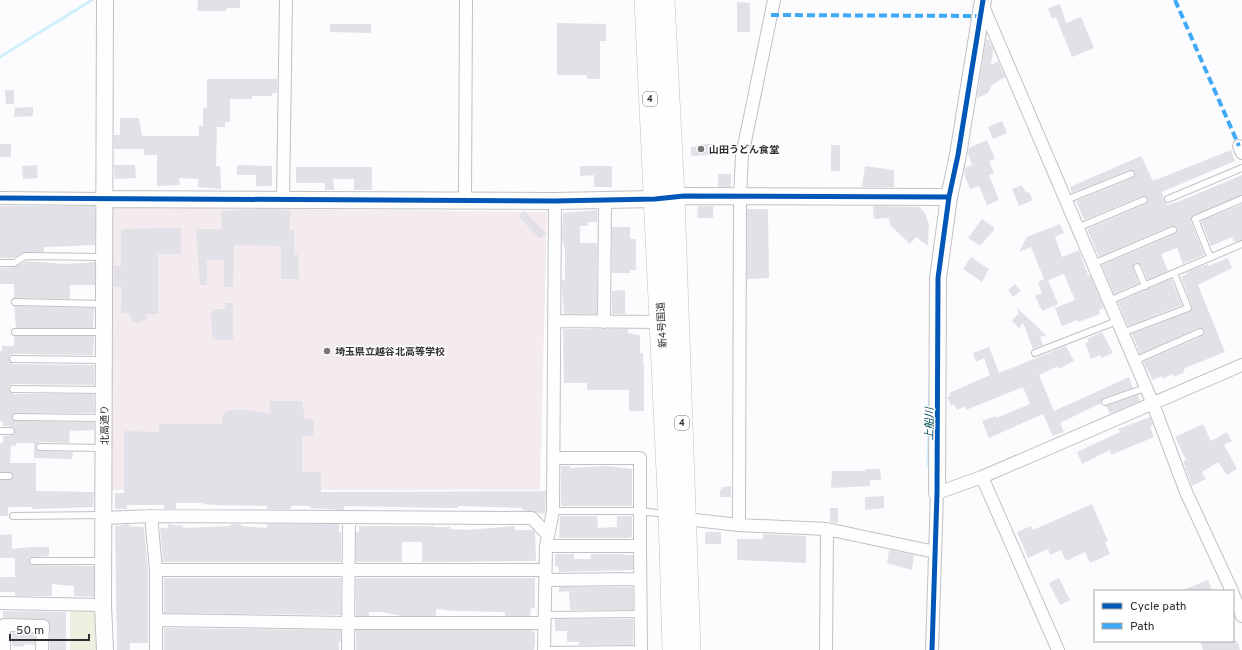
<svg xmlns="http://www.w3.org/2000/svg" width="1242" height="650" font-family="Overpass,'Noto Sans JP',sans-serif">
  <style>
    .education { fill: #f4ebee }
    .green { fill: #edf1df }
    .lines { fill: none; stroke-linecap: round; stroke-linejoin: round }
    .stream { stroke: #cff0fa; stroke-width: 3 }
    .building { fill: #e2e1e7 }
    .lane-casing { stroke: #c1c0c3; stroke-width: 8 }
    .street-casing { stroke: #c1c0c3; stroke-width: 14 }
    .secondary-casing { stroke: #c1c0c3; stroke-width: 18 }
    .highway-casing { stroke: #c1c0c3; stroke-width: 22 }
    .lane { stroke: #fffeff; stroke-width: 6 }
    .street { stroke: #fffeff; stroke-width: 12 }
    .secondary { stroke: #fffeff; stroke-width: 16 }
    .highway { stroke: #fffeff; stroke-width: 21 }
    .quiet { stroke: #3fa9f5; stroke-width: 4; stroke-dasharray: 8 4; stroke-linecap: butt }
    .cycleway-casing { stroke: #fff; stroke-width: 8 }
    .cycleway { stroke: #0057b8; stroke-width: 5 }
    .poi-dot { fill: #777679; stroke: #fff; stroke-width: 1.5 }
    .labels { text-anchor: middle; stroke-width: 3; stroke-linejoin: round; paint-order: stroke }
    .shield { fill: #fff; stroke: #6d6d6f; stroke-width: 1 }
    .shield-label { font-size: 9px; font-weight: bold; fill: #2f2e31 }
    .poi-label { font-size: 10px; font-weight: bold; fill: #2f2e31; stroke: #fff; text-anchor: start }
    .street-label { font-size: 10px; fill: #2f2e31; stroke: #fff }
    .water-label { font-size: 11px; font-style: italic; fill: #014755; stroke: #fff }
  </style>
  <rect width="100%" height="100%" fill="#fcfbfe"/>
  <path class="education" d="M110,207L547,212L540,490H111Z"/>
  <path class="green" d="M70,607H98L99,650H70Z"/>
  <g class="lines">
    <path class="stream" d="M0,57L92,0
      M928,466L930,382"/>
  </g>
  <path class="building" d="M198,0H240V8H226V11H197Z
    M737,2L750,3V32H737Z
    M1060,4L1066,23L1081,17L1094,48L1072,57L1056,17L1052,19L1048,8Z
    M557,23L606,24V41H600V79H587V75H557Z
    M330,24H371V33L330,32Z
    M986,39L989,40L993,49L991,65L998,61L1005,77L992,85L988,93L977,98Z
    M207,79H277V93H273L271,96H252V99H230V122H225V127H217L216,166H220L221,189L198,187V179L179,178L180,185L157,186V155H144V149H114V135H120V118H139L142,136H199V126H203V108H207Z
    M5,90H14V104H6Z
    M33,107V116L14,117L15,108Z
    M1002,121L1007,133L993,139L988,127Z
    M987,140L995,159L989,161L994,173L989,175L999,200L987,205L979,186L970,189L964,174L965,168L972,165L968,154L969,148Z
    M0,144H11V157H0Z
    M699,144H712L713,155L691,156V147L699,146Z
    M831,145H840V171H831Z
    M1231,150L1235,161L1162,192L1164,200L1167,205L1180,201L1242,175V195L1191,217V221L1204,255L1183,264L1177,248L1161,254L1168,271L1147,280L1141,265L1135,263L1133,268L1139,283L1114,294L1102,265L1175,234L1177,229L1175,226H1171L1099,257L1087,229L1146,204L1148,198L1142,196L1084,220L1076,201L1133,178L1135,175V172L1129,170L1072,193L1070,187L1141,156L1153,181Z
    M37,165L38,178L23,179L22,166Z
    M114,165H135L136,178L115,179Z
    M237,165L272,166V186H256V175H237Z
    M580,166H612V187H594V175L580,176Z
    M865,166L894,170V187H862Z
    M296,167H372V190H354V179H333L334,190H325V183H296Z
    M718,174H731V187H718Z
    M1022,185L1026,193L1029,192L1033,200L1019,206L1012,189Z
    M1242,204V240L1234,242L1232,237L1211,246L1201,221Z
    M0,206H95V245L47,247H44V252H25L13,258H0Z
    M698,206H713V218H697Z
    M873,206L919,207L925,213L929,224L928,246L916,237L910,244L890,225L889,218L874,219Z
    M259,209L290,210V230H294V255L298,254L299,279H281V246L234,245L233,287H224V260H207V285H200L196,229H222L221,211Z
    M747,209H768L769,278L747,279Z
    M597,210V222H588V226H580V243H597V314H564L562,288V279L565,280V251L562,238L563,213Z
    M524,211L546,233L540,239L518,216Z
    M982,219L994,227V230L980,246L968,238Z
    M1060,224L1064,233L1055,237L1062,257L1079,250L1088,275H1090L1104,308L1099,310L1100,314L1078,322L1077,320L1062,326L1055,308L1075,300L1064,274L1048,280L1058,304L1042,311L1035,296L1042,293L1038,282L1044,279L1031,247L1019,252L1027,237Z
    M612,227H630V239H636V270H630V273H612Z
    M181,228V254H158V314H146V320L138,323L131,321L130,314L121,313L122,287H114V266H121V229Z
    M971,257L989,269L982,282L963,269Z
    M1228,258L1232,268L1198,285L1225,352L1185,368L1183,373L1174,377L1172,374L1163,379L1162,376L1153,380L1143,362L1202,336L1204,330L1198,328L1140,354L1132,334L1191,311L1192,306L1181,277L1187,274V272L1208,264V266Z
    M26,261L65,264L95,262V285H70V299L14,298V284H0V268L14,267Z
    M1171,279L1182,305L1129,326L1127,324L1118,302Z
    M1015,284L1021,291L1013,297L1008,290Z
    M625,290V314H612V291Z
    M225,303H233V340H216L212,337L211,313L216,309H225Z
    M14,306L94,308L93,328H16Z
    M1016,307L1046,335L1040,337L1043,345L1033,349L1023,323L1019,328L1012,321L1019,313Z
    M563,329H628V333L640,335V353H643V364H644V411H629V390H587V383H564Z
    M1102,332L1113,353L1101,358L1100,355L1091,359L1085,343L1089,342L1087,339Z
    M14,336H94L93,355L13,354L9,356V359L13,364L94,365V385L13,384L9,386V389L13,394H94V413H13L12,419L16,421L94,422V430L70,431L69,443L40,442L36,445V449L40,451L73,452L72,459L34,458V443H16L17,445L11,446L10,463H36V491L94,492L93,507L32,509V507H8V516H0V480H11L13,476L11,472H0V443H3V436L13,435L15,431L13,427L3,426V421L0,422V351H2V346H14Z
    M1066,346L1074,361L1059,369L1058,366L1039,375L1054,411L1129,377L1133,388L1104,398L1101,403L1060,423L1064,432L1053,436L1043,414L989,438L982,421L996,416L997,418L1030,404L1023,387L966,410L965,406L957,410L954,404L951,406L947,397L951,396L949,393L990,375L984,358L976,362L973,353L989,347L999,373Z
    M1138,395L1140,401L1110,414L1106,406Z
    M270,401H302L305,419H314L313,436H302V472H321V492L546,491L545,514L522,510L523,508L458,506V508H444L344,506V510L310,508V506H291V509H267V506L216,505L203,504V503H176V509H164V505H127V509H115V493H124V431L159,432V424H222L223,414L229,410H248L270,414Z
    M1150,417L1153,425L1150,427L1154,437L1111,455L1110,450L1082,464L1077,452L1120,432L1118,429Z
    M1203,424L1211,441L1227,432L1232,441L1224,445L1237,469L1227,475L1218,462L1202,472L1206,479L1192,486L1183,461L1186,460L1175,437Z
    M561,466H570V468L606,466L632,469V506H561Z
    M865,469H880L881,480H870V486L831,488L832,471H865Z
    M731,486V497H720V489H722V487Z
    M884,496V508L865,510V497Z
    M1092,504L1108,541L1105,542L1110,554L1090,563L1085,552L1066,561L1061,550L1050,555L1048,549L1028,558L1017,532L1031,526L1033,530Z
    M830,508H838V523L830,522Z
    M560,516H597L598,528L617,527V516H632V537L628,538H559Z
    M129,524V526L144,527L148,570V643H130V650H117L115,526Z
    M168,524L183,526V528L231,526V524H241V526L267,528V524H339V532H341V562H163L160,528H168Z
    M359,526H434V527H450V529L468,530L515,526V530H533L535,532L536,561L422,562V542H402V562H356V532H359Z
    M705,532H721V544H705Z
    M12,534V549L31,547H49V556L31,557L29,561L31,565L94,566V597L74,596V586L52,584V596H15V592H0V577H15V558H0V535Z
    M763,534L806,536V563L737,560V539H763Z
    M889,550L914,555L912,570L887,563Z
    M557,554H574V559H590L591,554H624V555H633V570L559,572L558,566H555V555Z
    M164,578H341V615L164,613Z
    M356,578H535V608H531L530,616H505V612L454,611L436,609V616H402L380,612H369V616H356Z
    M1059,578L1070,600L1060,605L1049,583Z
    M1208,580L1212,591H1183V590Z
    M559,587H633V610H570L569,591L559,592Z
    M3,611L66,612V650H50V626L47,620L3,618Z
    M555,619H633V645H579V642H567V631H555Z
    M164,628L341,630V641H339V650H164Z
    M356,630H531L535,632V642L534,650H356Z
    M12,633H35V645L24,644V647L12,646Z
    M1206,641H1237L1240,650H1203L1201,642Z"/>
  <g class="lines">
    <defs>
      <path id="lane" d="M1168,199L1242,168
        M1066,200L1131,174
        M1077,228L1144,200
        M1210,257L1195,219L1242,199
        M0,263H14L25,256L104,257
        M1093,264L1173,230
        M1137,267L1145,286
        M1174,273L1242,244
        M1109,301L1174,273L1188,308L1122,333
        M15,302L103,304
        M15,332H103
        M1035,353L1117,321
        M13,359L103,360
        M1134,361L1200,332
        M13,389L104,390
        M1105,402L1145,388
        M16,417L102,418
        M0,431H11
        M40,447L102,448
        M0,476H9
        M553,511H640L665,514
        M13,516L103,515
        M33,561H102
        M544,615L640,614
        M548,650L641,649"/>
      <path id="street" d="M982,4L1153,404L1186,492L1232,591
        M1239,146L1242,153
        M0,198L104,199
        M283,199L286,0
        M465,199L466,0
        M554,321L660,322
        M604,322L605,200
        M982,477L1058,650
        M151,516L156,570V650
        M103,518L151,516L532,518L547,534
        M686,519L739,525L827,529L935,552
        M739,525L740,196L742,156L774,0
        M546,546H640V458H553
        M640,546L641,650
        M156,570H545
        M545,580L640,579
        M1233,594L1242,616
        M0,603L103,605
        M156,620L347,623H544
        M4,650V625L43,626L42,650
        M348,650L349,519
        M544,650L546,546L553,511L555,201
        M826,650L827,529
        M932,650L937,493L982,477L1242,365"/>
      <path id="secondary" d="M105,0L103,605L105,650
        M104,199L555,201L655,199L684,196L949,197
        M937,493L938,278L949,197L958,155L983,0"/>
      <path id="highway" d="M645,0L669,514L673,650
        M664,0L674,197L690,650"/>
    </defs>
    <use href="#lane" class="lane-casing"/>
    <use href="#street" class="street-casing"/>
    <use href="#secondary" class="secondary-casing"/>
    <use href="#highway" class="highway-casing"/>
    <use href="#lane" class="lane"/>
    <use href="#street" class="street"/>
    <use href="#secondary" class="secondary"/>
    <use href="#highway" class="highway"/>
    <path class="quiet" d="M1175,0L1239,146
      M771,15L979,16"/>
    <defs>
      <path id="cycleway" d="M0,198L555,201L655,199L684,196L949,197
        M932,650L937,493L938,278L949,197L958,155L983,0"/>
    </defs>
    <use href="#cycleway" class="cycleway-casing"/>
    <use href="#cycleway" class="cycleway"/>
  </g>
  <g class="poi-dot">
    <circle cx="701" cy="149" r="4"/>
    <circle cx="327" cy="351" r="4"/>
  </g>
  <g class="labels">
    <g class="shield">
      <rect x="643" y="92" width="14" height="14" rx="3"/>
      <rect x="675" y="416" width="14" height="14" rx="3"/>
    </g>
    <g class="shield-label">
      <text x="650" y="102">4</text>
      <text x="682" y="426">4</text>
    </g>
    <g class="poi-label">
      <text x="709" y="153">山田うどん食堂</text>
      <text x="335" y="355">埼玉県立越谷北高等学校</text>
    </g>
    <g class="street-label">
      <text transform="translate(661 325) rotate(-93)" y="4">新4号国道</text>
      <text transform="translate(104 425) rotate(-90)" y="4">北高通り</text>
    </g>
    <g class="water-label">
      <text transform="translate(929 424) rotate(-89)" y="4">上船川</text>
    </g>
  </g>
  <rect x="1094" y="590" width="140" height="52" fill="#ffffff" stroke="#acabad"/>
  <rect x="1102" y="603" width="20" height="6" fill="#0057b8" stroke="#acabad"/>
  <text x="1130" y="610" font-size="12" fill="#2f2e31">Cycle path</text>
  <rect x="1102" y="623" width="20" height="6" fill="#3fa9f5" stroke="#acabad"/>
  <text x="1130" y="630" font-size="12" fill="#2f2e31">Path</text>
  <path d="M10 634v6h79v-6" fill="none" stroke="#2f2e31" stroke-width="2"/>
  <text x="16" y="634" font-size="12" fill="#2f2e31" stroke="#ffffff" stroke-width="3" paint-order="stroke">50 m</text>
</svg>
